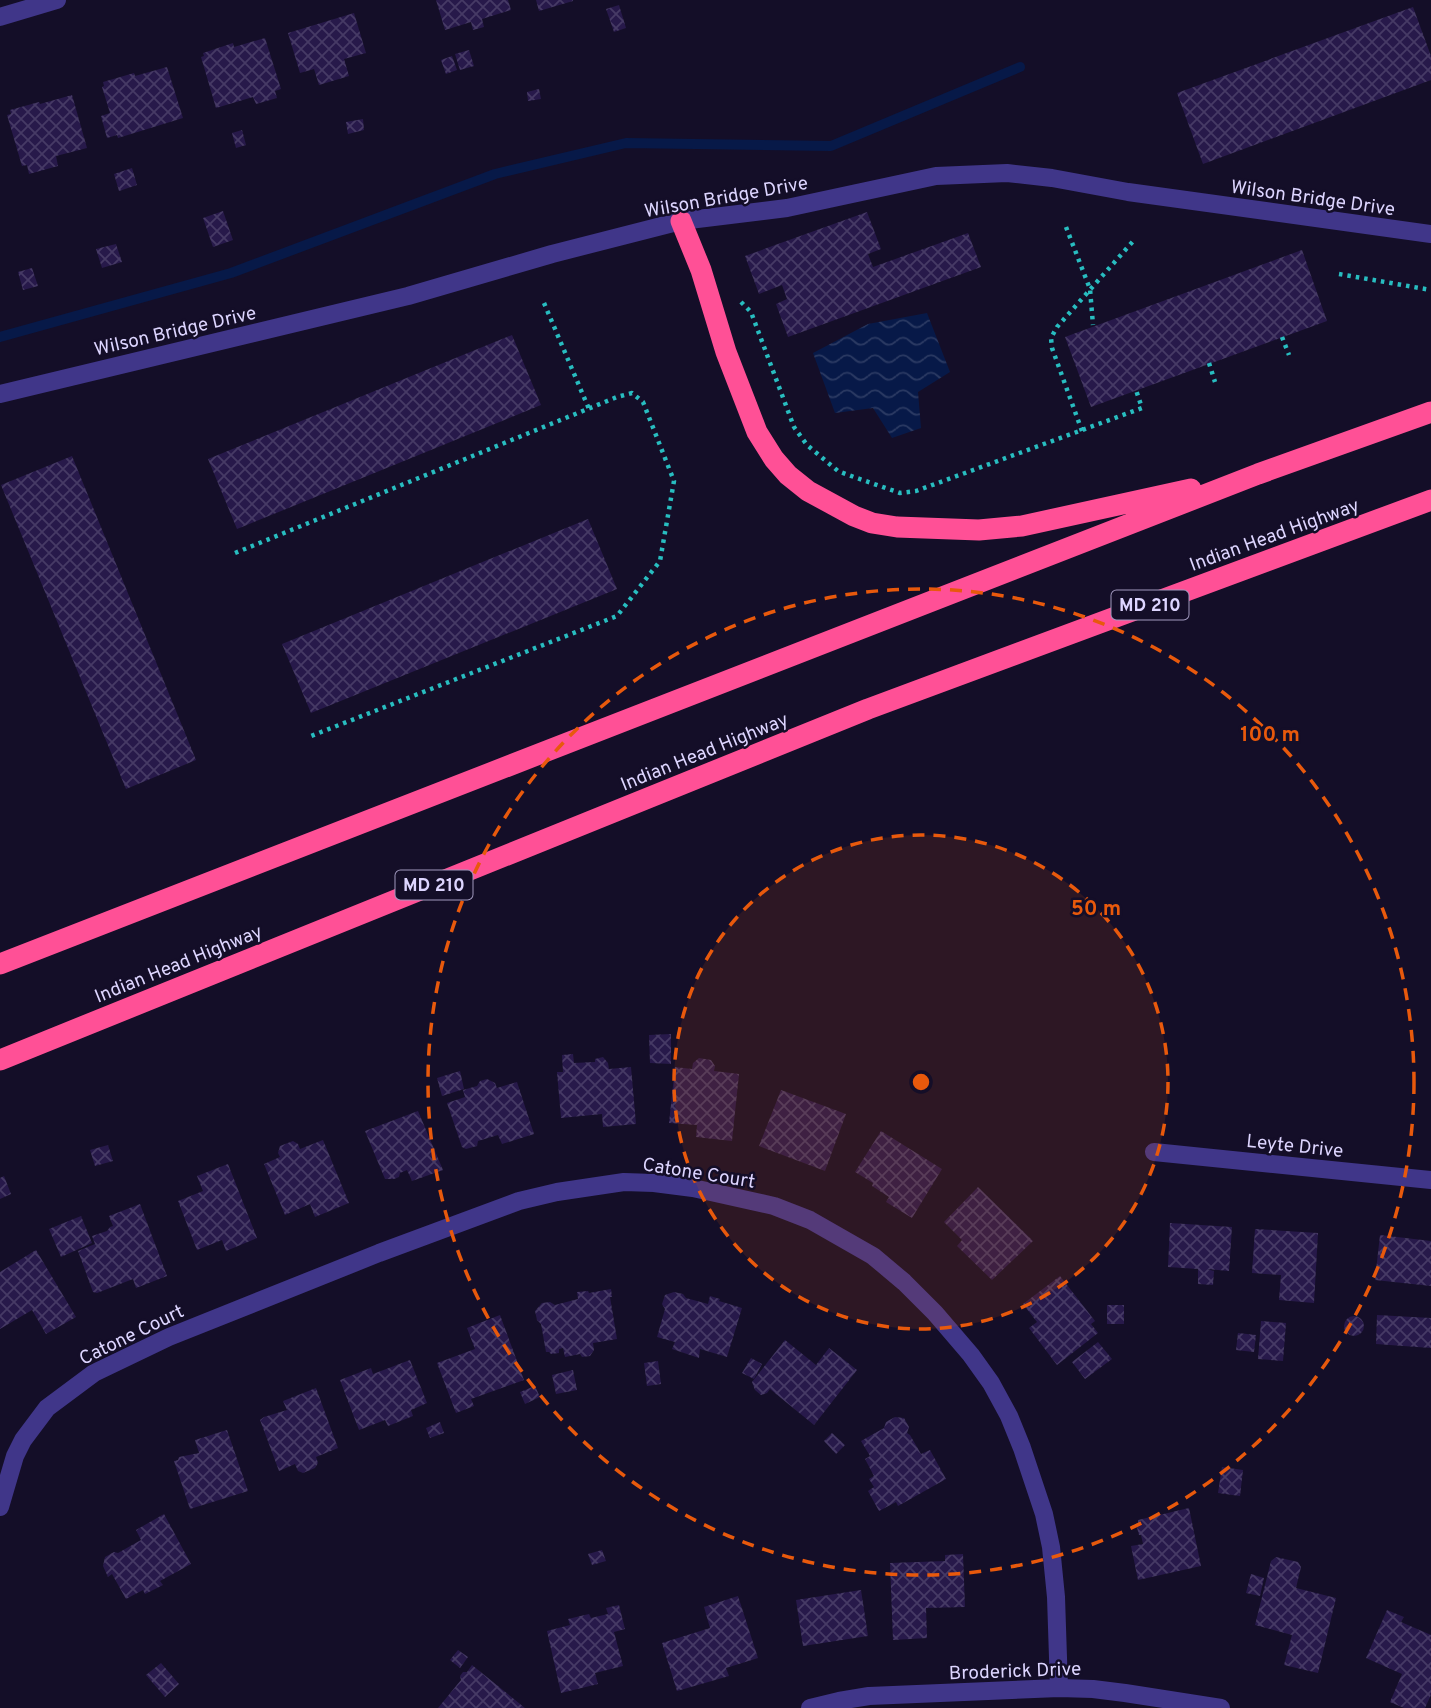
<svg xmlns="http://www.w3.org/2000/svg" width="1431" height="1708" font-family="Overpass,sans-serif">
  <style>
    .water { fill: url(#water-waves) }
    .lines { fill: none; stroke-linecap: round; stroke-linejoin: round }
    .stream { stroke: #071948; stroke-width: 10 }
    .building { fill: url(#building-cross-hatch) }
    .path { stroke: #28bdc0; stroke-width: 4.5; stroke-dasharray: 3.5 5; stroke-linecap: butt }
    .minor { stroke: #403689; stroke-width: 18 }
    .highway { stroke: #ff5096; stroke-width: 21 }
    .ring { fill: none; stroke: #e8590c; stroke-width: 3.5; stroke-dasharray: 12 9 }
    .labels { text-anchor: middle; stroke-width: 5; stroke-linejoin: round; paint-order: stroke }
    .shield { fill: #140e28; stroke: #a199be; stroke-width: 2 }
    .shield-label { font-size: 18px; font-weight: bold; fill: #ddd5ff }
    .street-label { font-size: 19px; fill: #ddd5ff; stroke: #140e28 }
    .centre { fill: #e8590c; stroke: #140e28; stroke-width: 3.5 }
    .ring-label { font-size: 21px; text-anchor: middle; font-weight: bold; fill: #e8590c; stroke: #140e28; stroke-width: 5; stroke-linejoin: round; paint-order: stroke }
  </style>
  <defs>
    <pattern id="water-waves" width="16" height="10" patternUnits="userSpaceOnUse" patternTransform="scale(1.75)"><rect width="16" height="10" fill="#071948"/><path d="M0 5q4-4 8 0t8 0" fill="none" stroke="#2b3a63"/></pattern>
    <pattern id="building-cross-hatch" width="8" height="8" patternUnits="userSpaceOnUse" patternTransform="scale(1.75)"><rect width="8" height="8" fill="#27194a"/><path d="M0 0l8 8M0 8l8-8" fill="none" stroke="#463a65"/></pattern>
  </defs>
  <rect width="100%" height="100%" fill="#140e28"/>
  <path class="water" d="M927,313L950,372L918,392L921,428L892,438L873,408L835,413L813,353L868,324Z"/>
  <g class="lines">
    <path class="stream" d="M0,337L231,273L495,174L626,143L831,146L1020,67"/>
  </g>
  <path class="building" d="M436,0H508L511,10L482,19L484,27L473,30L471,22L445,30Z
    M536,0H573V1L539,11Z
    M619,5L626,28L614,32L606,9Z
    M1413,7L1431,56V80L1203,164L1177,93Z
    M354,13L366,53L344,59L349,76L319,85L314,69L300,73L288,33Z
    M265,38L281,89L275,91L277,98L256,104L253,97L216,108L201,57L204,56L203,53L233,43L234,47Z
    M469,50L474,66L460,70L455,54Z
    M452,56L457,70L446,74L441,60Z
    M167,67L183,118L118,138L117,135L107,138L101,116L110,113L102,87L104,86L103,82L134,73L135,76Z
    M539,89L541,99L528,101L527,92Z
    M72,95L87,148L56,156L58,166L29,174L27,165L22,166L7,115L11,114L10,110L39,102L40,104Z
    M363,119L364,130L348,134L346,122Z
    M242,130L246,145L236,148L232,133Z
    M132,168L137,185L119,191L114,174Z
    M223,211L233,240L213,247L203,218Z
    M867,212L881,249L868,254L873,267L968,233L981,267L788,337L776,304L787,299L782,285L759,294L745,256Z
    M116,244L122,262L102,268L96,249Z
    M1302,250L1327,321L1091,407L1065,337Z
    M32,268L38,286L23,290L18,272Z
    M512,335L541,405L237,529L208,459Z
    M72,456L196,760L126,789L1,485Z
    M588,519L617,589L311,713L282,644Z
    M671,1034V1064L650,1063L649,1035Z
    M573,1054L574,1063L595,1062V1059L603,1057L608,1063L609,1069L631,1067L636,1124L603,1127L602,1114L561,1118L557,1072H563L562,1055Z
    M699,1058L711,1060L715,1066L714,1071L739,1074L732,1141L696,1137L697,1125L669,1123L675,1067L692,1069L693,1063Z
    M460,1071L464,1089L442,1096L437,1078Z
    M487,1079L495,1083L497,1088L517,1082L534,1134L502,1144L498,1135L478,1141L477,1146L466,1149L462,1147L447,1103L465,1097L463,1090L477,1086L480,1081Z
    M781,1090L846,1114L825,1171L759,1146Z
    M418,1111L443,1170L412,1181L407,1170L400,1173L399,1177L394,1179H385L365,1131Z
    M881,1131L942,1169L912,1218L886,1202L889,1197L872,1186L873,1183L855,1172Z
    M323,1140L349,1203L315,1217L310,1204L285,1215L264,1164L280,1157L278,1153L280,1146L293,1141L298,1144L300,1149Z
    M108,1145L113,1161L95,1166L90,1150Z
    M228,1164L257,1238L226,1251L222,1240L197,1250L178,1201L203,1191L197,1176Z
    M4,1176L11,1194L0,1199V1178Z
    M978,1187L1033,1241L992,1280L957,1246L962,1240L944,1222Z
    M140,1204L167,1276L136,1288L133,1279L97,1293L93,1292L78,1251L95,1244L92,1236L107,1231L110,1227L113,1226L109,1216Z
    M81,1216L92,1243L61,1257L49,1229Z
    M1170,1223L1232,1227L1229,1271L1207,1269L1214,1271L1213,1285L1198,1284V1269L1168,1267Z
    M1255,1229L1318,1233L1314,1303L1279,1300L1281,1275L1252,1273Z
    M1380,1235L1431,1241V1286L1375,1280Z
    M36,1250L76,1317L46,1334L32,1310L0,1329V1272Z
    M1060,1276L1095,1321L1091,1324L1098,1333L1057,1365L1029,1328L1037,1322L1023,1304Z
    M611,1289L612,1297H610L617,1339L593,1343L594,1350L590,1356L582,1357L580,1354L565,1357L563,1348L559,1349V1353L551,1354L549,1352H546L541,1324L537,1320L535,1311L542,1303L550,1302L555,1305L578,1299L577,1292L588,1291L589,1293Z
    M674,1292L683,1294L686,1298L708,1304L710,1296L720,1299L719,1301L742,1308L727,1357L700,1349L699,1358L672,1349L675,1342L657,1337L665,1309L662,1304L665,1295Z
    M1107,1305H1124V1324H1107Z
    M500,1315L524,1380L471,1399L474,1406L456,1413L437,1363L475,1349L467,1328Z
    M1377,1315L1431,1318V1348L1376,1344Z
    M1344 1326a10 10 0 1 1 20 0a10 10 0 1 1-20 0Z
    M1261,1321L1286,1323L1283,1361L1258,1359Z
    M1238,1333L1256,1335L1254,1352L1236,1350Z
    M785,1340L816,1365L829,1348L857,1370L814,1425L770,1389L767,1393L761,1395L755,1390L752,1382Z
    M1098,1342L1112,1359L1085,1379L1072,1362Z
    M751,1358L762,1364L754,1379L742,1373Z
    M410,1360L427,1403L411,1410L413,1416L388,1426L385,1420L359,1430L340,1380L371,1368L373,1374Z
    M658,1361L661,1384L647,1386L644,1363Z
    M573,1370L577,1390L556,1394L552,1375Z
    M535,1386L540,1397L525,1404L520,1392Z
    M316,1388L338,1448L316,1457L318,1463L315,1468L303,1473L298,1471L295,1464L279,1471L260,1420L264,1417L287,1410L283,1401Z
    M895,1417L904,1418L909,1427L907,1433L910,1435L921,1454L930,1450L946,1479L898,1506L896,1502L879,1511L868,1491L874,1487L869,1479L874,1476L865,1459L870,1456L861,1441L884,1428L886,1422Z
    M440,1422L444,1433L430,1438L426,1428Z
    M227,1430L248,1491L190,1509L174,1461L178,1460L179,1457L199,1453L195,1440Z
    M832,1433L845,1445L836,1454L824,1441Z
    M1222,1467L1243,1470L1240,1496L1218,1493Z
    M1189,1508L1201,1566L1138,1580L1131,1546L1143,1544L1141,1535H1139L1136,1524L1138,1523V1520Z
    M164,1514L191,1564L160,1581L163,1585L145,1594L143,1590L126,1599L112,1574L108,1577L103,1566L105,1557L114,1552L118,1553L141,1540L136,1530Z
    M602,1550L606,1561L592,1565L588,1554Z
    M963,1554L965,1607L926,1608L927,1638L893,1640L890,1563L945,1561V1555Z
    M1276,1557L1298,1562L1301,1567L1296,1588L1336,1598L1318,1673L1284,1665L1292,1635L1255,1625L1271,1561Z
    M1251,1574L1264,1578L1260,1596L1246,1593Z
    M861,1590L868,1636L803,1646L796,1600Z
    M738,1596L758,1658L726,1668L729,1676L677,1691L662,1643L710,1628L704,1607Z
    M619,1605L625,1629L614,1632L623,1666L595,1673L598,1684L561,1693L547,1631L570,1625L568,1619L589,1614L591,1618L608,1614L606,1608Z
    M1387,1610L1404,1617L1401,1622L1431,1635V1695L1425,1708H1404L1390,1702L1402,1674L1366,1658Z
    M458,1650L468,1657L460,1668L450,1660Z
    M161,1663L179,1684L165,1697L146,1675Z
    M472,1665L525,1708H438L461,1680L460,1676L463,1672H467Z"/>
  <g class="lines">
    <path class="path" d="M1066,227L1090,289L1093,325
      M1339,274L1431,290
      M741,302L751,312L794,427L807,445L838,471L854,477L900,493L916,491L1142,408L1136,390
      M544,303L589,409
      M1282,337L1289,355
      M1209,363L1215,382
      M1082,431L1052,348L1051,338L1057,327L1135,239
      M235,553L617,397L632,393L643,402L674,481L660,561L617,616L311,736"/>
    <path class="minor" d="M0,17L57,0
      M0,394L408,296L552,254L681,221L787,208L936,176L1007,173L1052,178L1128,192L1431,234
      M1154,1152L1431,1180
      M0,1507L15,1456L23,1440L47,1408L94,1373L169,1337L379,1253L519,1201L557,1192L624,1182L654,1183L693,1188L774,1206L810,1220L873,1256L904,1282L935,1313L971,1355L991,1383L1009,1416L1022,1448L1044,1514L1051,1547L1056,1597L1059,1688
      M810,1708L839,1701L869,1696L1059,1688L1093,1689L1125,1693L1221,1708"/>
    <path class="highway" d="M681,221L701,270L726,352L757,432L774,459L788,475L808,491L854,516L872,523L897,527L979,530L1022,526L1191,489
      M0,964L1258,474L1431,412
      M0,1060L868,709L1431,500"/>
  </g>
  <circle cx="921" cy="1082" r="247" fill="#e8590c" fill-opacity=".12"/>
  <g class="ring">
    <circle cx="921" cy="1082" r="247"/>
    <circle cx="921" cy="1082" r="493"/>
  </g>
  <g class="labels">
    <g class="shield">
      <rect x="1111.5" y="590.5" width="77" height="29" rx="5"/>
      <rect x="395.5" y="870.5" width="77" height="29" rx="5"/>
    </g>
    <g class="shield-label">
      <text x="1150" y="611">MD 210</text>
      <text x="434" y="891">MD 210</text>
    </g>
    <g class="street-label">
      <text transform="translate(726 196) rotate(-10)" y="7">Wilson Bridge Drive</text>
      <text transform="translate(1313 197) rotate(8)" y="7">Wilson Bridge Drive</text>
      <text transform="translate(175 330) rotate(-13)" y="7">Wilson Bridge Drive</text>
      <text transform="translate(1274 534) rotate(-20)" y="7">Indian Head Highway</text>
      <text transform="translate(704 751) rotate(-22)" y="7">Indian Head Highway</text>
      <text transform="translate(178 963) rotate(-22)" y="7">Indian Head Highway</text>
      <text transform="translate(1295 1145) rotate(6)" y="7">Leyte Drive</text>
      <text transform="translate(699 1172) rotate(9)" y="7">Catone Court</text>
      <text transform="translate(131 1334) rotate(-26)" y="7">Catone Court</text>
      <text transform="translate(1015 1670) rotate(-2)" y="7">Broderick Drive</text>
    </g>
  </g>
  <circle cx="921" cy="1082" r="10" class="centre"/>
  <g class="ring-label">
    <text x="1270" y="741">100 m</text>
    <text x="1096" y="915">50 m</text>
  </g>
</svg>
